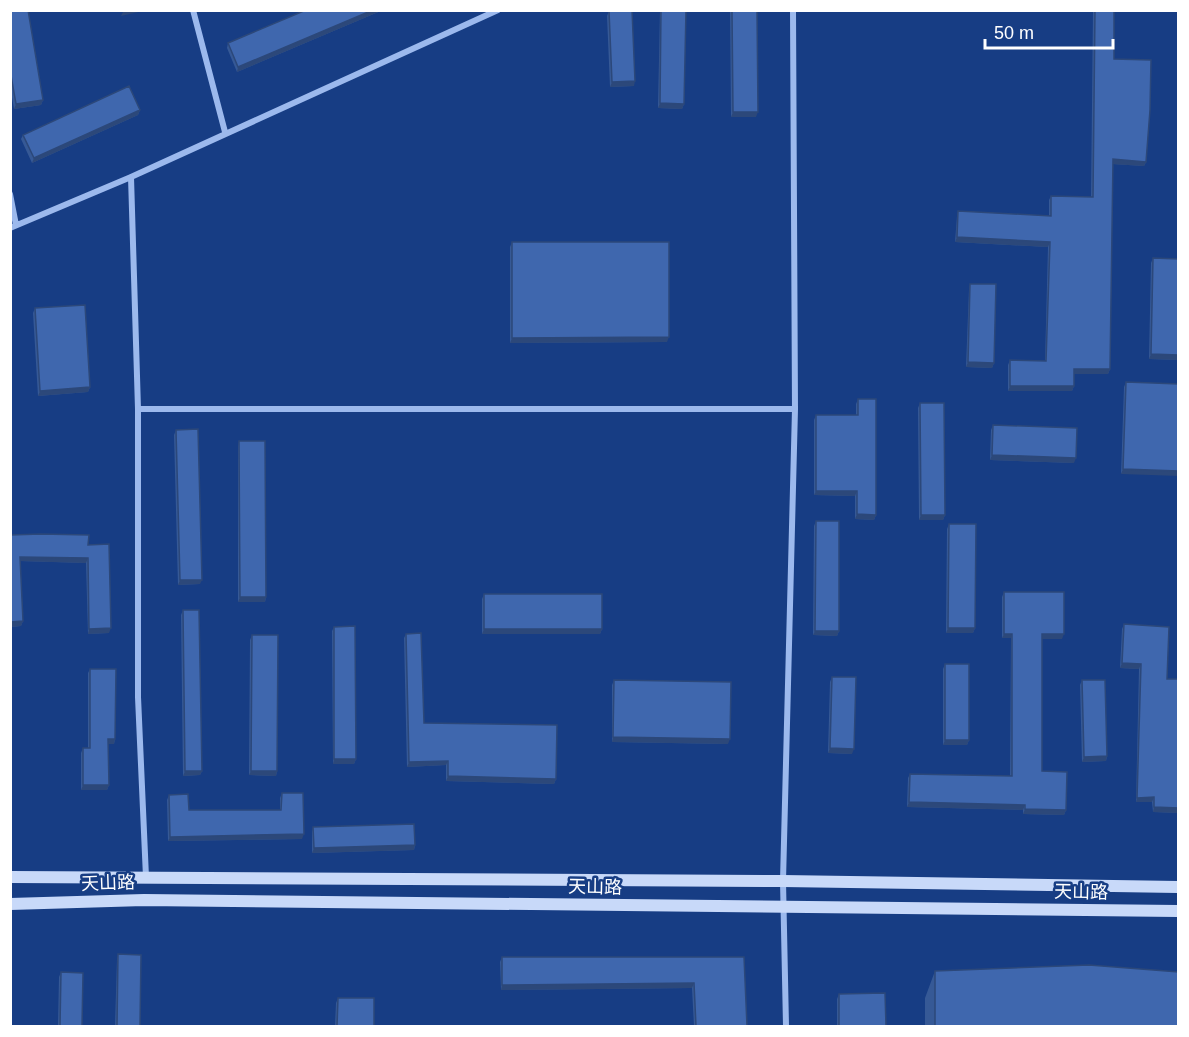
<svg xmlns="http://www.w3.org/2000/svg" width="1189" height="1037" font-family="Arial,'Noto Sans SC',sans-serif">
  <style>
    .lines { fill: none; stroke-linecap: round; stroke-linejoin: round }
    .street { stroke: #9cb9ed; stroke-width: 6 }
    .secondary { stroke: #c8d9f9; stroke-width: 12 }
    .wall { fill: #365996 }
    .shaded-wall { fill: #2c487a }
    .building { fill: #3f67ae; stroke: #2c487a; stroke-width: 1.5 }
    .labels { text-anchor: middle; stroke-width: 5; stroke-linejoin: round; paint-order: stroke }
    .street-label { font-size: 18px; fill: #fff; stroke: #173d84 }
  </style>
  <rect width="100%" height="100%" fill="#173d84"/>
  <g class="lines">
    <path class="street" d="M193,10L225,132
      M131,177L138,409V697L146,877
      M10,194L16,225
      M10,228L131,177L498,10
      M138,409H795
      M786,1026L783,881L795,409L793,10"/>
    <path class="secondary" d="M10,877L783,881L1178,887
      M10,904L144,900L1178,911"/>
  </g>
  <path class="wall" d="M10,10L43,100L41,105L14,109L10,86Z
    M306,10H383L237,72L227,48L228,43Z
    M660,10H686L684,104L682,109L658,108Z
    M730,10H757L756,117H731Z
    M1093,10H1114V59L1146,162L1144,166L1113,164L1110,369L1108,374H1074V386L1072,391H1008V365L1010,360L1045,361L1048,247L955,242L957,216L958,211L1049,216V200L1051,196L1091,197Z
    M609,11L634,86L610,87L607,16Z
    M140,110L138,115L32,163L21,139L23,135Z
    M512,242L667,342L510,343V247Z
    M1153,258L1179,259V360L1149,359L1151,263Z
    M970,284L994,363L992,368L966,367L969,289Z
    M35,308L90,387L88,392L38,396L33,313Z
    M1126,382L1179,384L1121,474L1124,387Z
    M858,399L876,515L874,520L855,519V496L814,495V420L816,415H856V404Z
    M920,403L945,515L943,520H919L918,408Z
    M993,425L1074,463L990,460L991,430Z
    M176,430L200,584L178,585L174,435Z
    M239,441L266,597L265,602H238V446Z
    M816,521L839,631L837,636L813,635L814,526Z
    M949,524L975,628L973,633H946L947,529Z
    M10,535L88,545L109,633L88,634L86,563L20,561L23,621L21,626L10,627Z
    M1004,592L1062,639H1042V771L1066,810L1064,815L1023,814V810L907,807L908,778L910,774L1010,776L1011,638H1002V597Z
    M484,594L602,629L600,634H482V599Z
    M183,610L202,771L200,775L183,776L181,615Z
    M1124,624L1167,679L1179,813L1153,812L1152,802H1136L1139,669L1120,668L1122,629Z
    M334,627L356,759L354,764H333L332,631Z
    M406,634L424,723L556,779L554,784L446,781V765L407,767L404,638Z
    M252,635L277,771L276,776L249,775L250,640Z
    M945,664L969,740L967,745H943V669Z
    M90,669L115,739L114,744H108L109,785L107,790H81V753L83,748H88V673Z
    M832,677L852,754L828,753L830,682Z
    M614,680L728,744L612,742V685Z
    M1082,680L1107,756L1106,761L1082,762L1080,685Z
    M282,793L302,839L168,841L167,800L169,795L189,810H280V798Z
    M313,827L415,845L414,850L312,853V832Z
    M118,954L140,1026H115L117,959Z
    M502,957H744L747,1026H694L692,988L501,990L500,962Z
    M935,971L1179,1026H925V998Z
    M61,972L82,1026H58L59,977Z
    M839,994L886,1026H837V999Z
    M338,998L374,1026H335L336,1003Z"/>
  <path class="shaded-wall" d="M128,10H147L121,16L123,12Z
    M373,10H383L237,72L238,67Z
    M635,81L634,86L610,87L612,82Z
    M43,100L41,105L14,109L16,104Z
    M660,103L684,104L682,109L658,108Z
    M140,110L138,115L32,163L34,158Z
    M733,112H758L756,117H731Z
    M1113,159L1146,162L1144,166L1111,164Z
    M957,237L1050,242L1048,247L955,242Z
    M669,337L667,342L510,343L512,338Z
    M1151,354L1179,355V360L1149,359Z
    M968,362L994,363L992,368L966,367Z
    M1074,369H1110L1108,374H1072Z
    M1010,386H1074L1072,391H1008Z
    M90,387L88,392L38,396L40,391Z
    M992,455L1076,458L1074,463L990,460Z
    M1123,469L1179,471V476L1121,474Z
    M816,491H857L855,496L814,495Z
    M857,514L876,515L874,520L855,519Z
    M921,515H945L943,520H919Z
    M20,557L88,558L86,563L18,561Z
    M180,580H202L200,584L178,585Z
    M240,597H266L265,602H238Z
    M23,621L21,626L10,627V622Z
    M111,628L109,633L88,634L89,629Z
    M948,628H975L973,633H946Z
    M484,629H602L600,634H482Z
    M815,631H839L837,636L813,635Z
    M1004,634H1012L1011,638H1002Z
    M1042,634H1064L1062,639H1040Z
    M1122,663L1141,664L1139,669L1120,668Z
    M613,737L730,739L728,744L612,742Z
    M108,739H115L114,744H106Z
    M945,740H969L967,745H943Z
    M830,748L854,749L852,754L828,753Z
    M1107,756L1106,761L1082,762L1084,757Z
    M334,759H356L354,764H333Z
    M448,761L446,765L407,767L409,762Z
    M185,771H202L200,775L183,776Z
    M251,771H277L276,776L249,775Z
    M448,776L556,779L554,784L446,781Z
    M83,785H109L107,790H81Z
    M1154,797L1152,802H1136L1137,798Z
    M909,802L1025,805L1023,810L907,807Z
    M1154,807L1179,808V813L1153,812Z
    M1025,809L1066,810L1064,815L1023,814Z
    M304,834L302,839L168,841L170,837Z
    M415,845L414,850L312,853L314,848Z
    M694,983L692,988L501,990L502,985Z"/>
  <path class="building" d="M10,10H28L43,100L16,104L10,70Z
    M306,10H373L238,67L228,43Z
    M632,10L635,81L612,82L609,11Z
    M661,10H686L684,104L660,103Z
    M732,10H757L758,112H733Z
    M1095,10H1114V59L1151,60L1150,110L1146,162L1113,159L1110,369H1074V386H1010V360L1046,361L1050,242L957,237L958,211L1051,216V196L1093,197Z
    M129,86L140,110L34,158L23,135Z
    M512,242H669V337L512,338Z
    M1153,258L1179,259V355L1151,354Z
    M970,284H996L994,363L968,362Z
    M85,305L90,387L40,391L35,308Z
    M1126,382L1179,384V471L1123,469Z
    M858,399H876V515L857,514V491H816V415H858Z
    M920,403H944L945,515H921Z
    M993,425L1077,428L1076,458L992,455Z
    M198,429L202,580H180L176,430Z
    M239,441H265L266,597H240Z
    M816,521H839V631H815Z
    M949,524H976L975,628H948Z
    M41,534L89,535L88,545L109,544L111,628L89,629L88,558L20,557L23,621L10,622V535Z
    M1004,592H1064V634H1042V771L1067,772L1066,810L1025,809V805L909,802L910,774L1012,776V634H1004Z
    M484,594H602V629H484Z
    M183,610H199L202,771H185Z
    M1124,624L1169,627L1167,679H1179V808L1154,807V797L1137,798L1141,664L1122,663Z
    M355,626L356,759H334V627Z
    M421,633L424,723L557,725L556,779L448,776V761L409,762L406,634Z
    M252,635H278L277,771H251Z
    M945,664H969V740H945Z
    M90,669H116L115,739H108L109,785H83V748H90Z
    M832,677H856L854,749L830,748Z
    M614,680L731,682L730,739L613,737Z
    M1082,680H1105L1107,756L1084,757Z
    M282,793H303L304,834L170,837L169,795L188,794L189,810H281Z
    M414,824L415,845L314,848L313,827Z
    M118,954L141,955L140,1026H117Z
    M502,957H744L747,1026H696L694,983L502,985Z
    M1089,965L1179,972V1026H935V971Z
    M61,972L83,973L82,1026H60Z
    M885,993L886,1026H839V994Z
    M338,998H374V1026H337Z"/>
  <g class="labels">
    <g class="street-label">
      <text transform="translate(108 883) rotate(-2)" y="6">天山路</text>
      <text transform="translate(595 887) rotate(1)" y="6">天山路</text>
      <text transform="translate(1081 892) rotate(1)" y="6">天山路</text>
    </g>
  </g>
  <rect width="1189" height="1037" fill="none" stroke="#ffffff" stroke-width="24"/>
  <path d="M985 39v9h128v-9" fill="none" stroke="#ffffff" stroke-width="3"/>
  <text x="994" y="39" font-size="18" fill="#ffffff" stroke="#173d84" stroke-width="4.5" paint-order="stroke">50 m</text>
</svg>
